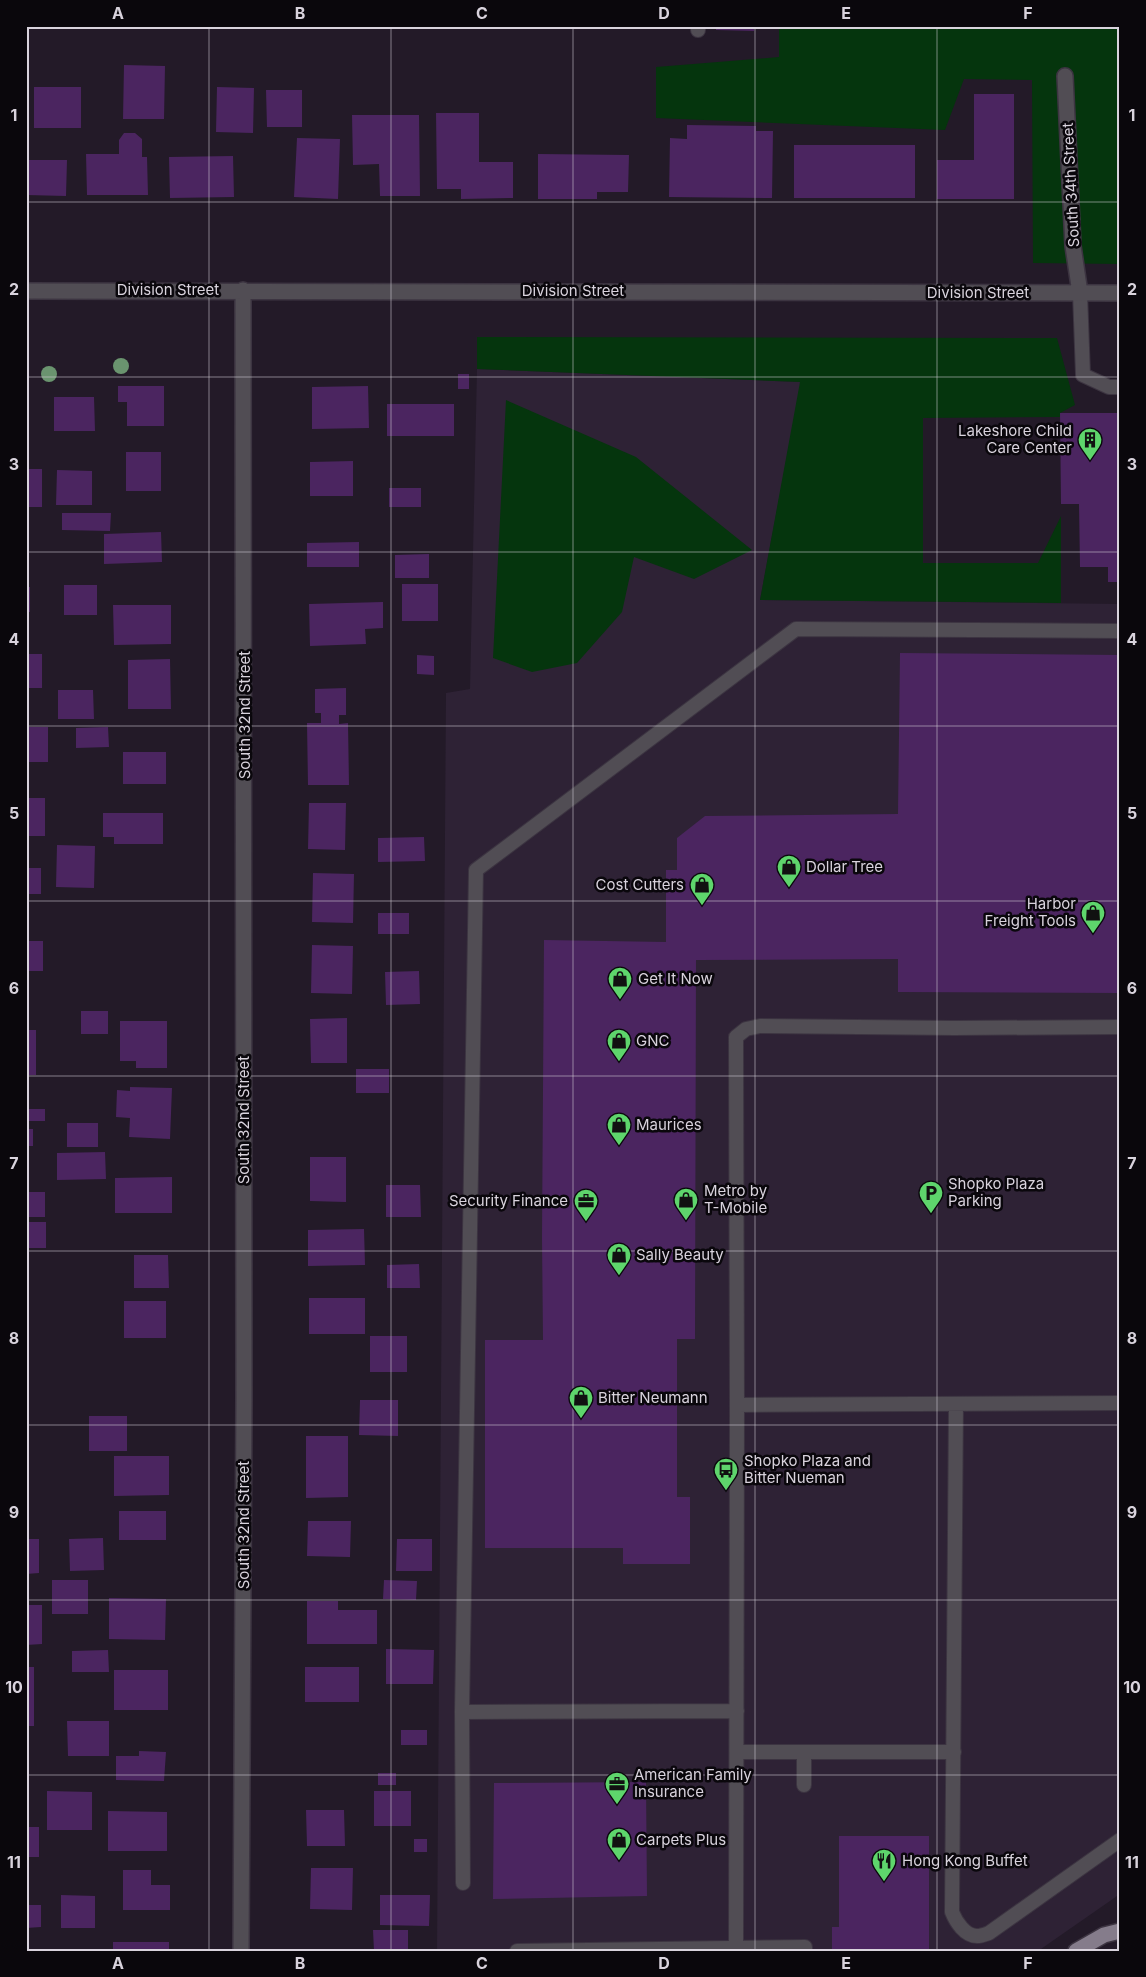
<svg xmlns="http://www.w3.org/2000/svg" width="1146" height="1977" font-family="Inter,sans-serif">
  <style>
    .built { fill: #2e2235 }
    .green { fill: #05350d }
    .building { fill: #4b2560 }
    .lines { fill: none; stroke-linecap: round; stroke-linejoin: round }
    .lane-casing { stroke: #3c3441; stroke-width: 16 }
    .street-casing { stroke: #3c3441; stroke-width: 18 }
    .primary-casing { stroke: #3c3441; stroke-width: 18 }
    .lane { stroke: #514d54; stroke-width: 14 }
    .street { stroke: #514d54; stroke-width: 15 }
    .primary { stroke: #857c8b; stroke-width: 15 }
    .tree { fill: #6a946f }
    .grid { fill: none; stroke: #d9d3dd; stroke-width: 1; stroke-opacity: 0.55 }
    .labels { text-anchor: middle; stroke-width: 5; stroke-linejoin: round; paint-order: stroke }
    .street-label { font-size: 15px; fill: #d9d3dd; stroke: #0a070c }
    .poi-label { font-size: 15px; fill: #d9d3dd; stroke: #0a070c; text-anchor: start }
    .neatline { fill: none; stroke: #d9d3dd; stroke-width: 2 }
    .grid-label { font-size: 16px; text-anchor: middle; font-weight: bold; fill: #d9d3dd }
  </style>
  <rect width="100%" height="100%" fill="#231a28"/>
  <path class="built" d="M477,369L801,382L760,600L1120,604V1894L1038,1951H437L446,693L470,689Z"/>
  <path class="green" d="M779,26H1120V264L1033,263L1032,80L964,79L945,130L656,118V67L779,57Z
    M477,337L1057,338L1075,405L1060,413V417L923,418V563H1038L1061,516V603L760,600L800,382L477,369Z
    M506,400L636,457L752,550L694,579L634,557L622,612L577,663L532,672L493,658Z"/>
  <path class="building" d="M716,26H754V31L716,30Z
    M124,65L165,66L164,119H123Z
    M34,87H81V128H34Z
    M217,87L254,88L253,133L216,132Z
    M266,90H302V127H267Z
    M974,94H1014V199H937V160H974Z
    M436,113H479V162H513V198L461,199V189H437Z
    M352,115H419L420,196H380L379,164L353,165Z
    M687,125L756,126V131H773L772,198L669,197L670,138L687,139Z
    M124,133H135L142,139V157H147L148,195H87L86,154H119V140Z
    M297,138L340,139L338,199L294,197Z
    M794,145H915V198H794Z
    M538,154L629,155L628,192H597V199H538Z
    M233,156L234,197L170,198L169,157Z
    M26,160H67L66,196L26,195Z
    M458,374H469V389H458Z
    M118,386H164V426H127V402H118Z
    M368,386L369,428L312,429V387Z
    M54,397H94L95,431H54Z
    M387,404H454V436H387Z
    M1060,413H1120V582H1108V567H1080L1079,504H1061Z
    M126,452H161V491H126Z
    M353,461V496H310V462Z
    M26,469H42V507H26Z
    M57,470L92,471V505H56Z
    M389,488H421V507H389Z
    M62,513H111L110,531L62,530Z
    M161,532L162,562L104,564V534Z
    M359,542V567H307V543Z
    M429,554V578H395V555Z
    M402,584H438V621H402Z
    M64,585H97V615H64Z
    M26,587H30V612H26Z
    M383,602V628L365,629L366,644L310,646L309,604Z
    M113,605H171V644L114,645Z
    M900,653L1120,655V993L898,992V959L696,960L695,1339H677V1497H690V1564H623V1548H485V1340H543L542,1237L544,940L666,942V870H677V838L705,816L898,814Z
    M26,654H42V688H26Z
    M417,655L434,656V675L417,674Z
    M170,659L171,709H128V660Z
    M346,688V715H339V724L348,723L349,785H308L307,723H321V713H315V689Z
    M58,690H93L94,719H58Z
    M26,727H48V762H26Z
    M108,727L109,747L76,748V728Z
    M123,752H166V784H123Z
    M26,798H45V836H26Z
    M309,803H346L345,850L308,849Z
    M103,813H163V844H114V837H103Z
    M424,837L425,861L378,862V838Z
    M57,845L95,846L94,888L56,887Z
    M26,868H41V894H26Z
    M313,873L354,874L353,923L312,922Z
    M378,913H409V934H378Z
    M26,941H43V971H26Z
    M312,945L353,946L352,994L311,993Z
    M419,971L420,1004L386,1005L385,972Z
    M81,1011H108V1034H81Z
    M347,1018V1063H311L310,1019Z
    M120,1021H167V1068H136V1061H120Z
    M26,1030H36V1075H26Z
    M356,1069H389V1093H356Z
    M130,1087L172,1088L170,1139L129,1137L130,1118L116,1117L117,1090L130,1091Z
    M28,1109H45V1121H28Z
    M67,1123H98V1147H67Z
    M26,1129H33V1146H26Z
    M105,1152L106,1179L57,1180V1153Z
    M310,1157H346V1202L310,1201Z
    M172,1177V1213H115V1178Z
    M386,1185H420L421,1217H386Z
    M26,1192H45V1217H26Z
    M26,1222H46V1248H26Z
    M364,1229L365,1265L308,1266V1230Z
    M134,1255H168L169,1288H134Z
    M419,1264L420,1288H387V1265Z
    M309,1298H365V1334H309Z
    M124,1301H166V1338H124Z
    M370,1336H407V1372H370Z
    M360,1400H398V1436L359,1435Z
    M89,1416H127V1451H89Z
    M306,1436H348V1497L306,1498Z
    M114,1456H169V1495L114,1496Z
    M119,1511H166V1540H119Z
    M308,1521H351L350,1557L307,1556Z
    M103,1538L104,1570L70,1571L69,1539Z
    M26,1539H39V1573L26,1574Z
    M397,1539H432V1571H396Z
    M52,1580H88V1614H52Z
    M384,1580L417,1581L416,1600L383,1599Z
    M109,1598L166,1599L165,1640L109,1639Z
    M307,1601H338V1610H377V1644H307Z
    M26,1605H42V1644L26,1645Z
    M386,1649L434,1650L433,1684H386Z
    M108,1650L109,1672H72V1651Z
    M26,1667H34V1726H26Z
    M305,1667H359V1702H305Z
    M114,1670H168V1710H114Z
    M67,1721H109V1756H68Z
    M401,1730H427V1745H401Z
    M139,1751L166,1752L164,1781L116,1780V1756H139Z
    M378,1773H396V1785H378Z
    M646,1782L647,1896L493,1899L494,1783Z
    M47,1791L92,1792V1830H47Z
    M374,1791H411V1826H374Z
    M306,1810H344L345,1846H307Z
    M108,1811L167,1812V1851H108Z
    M26,1827H39V1857H26Z
    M839,1836H929V1951H832V1927H839Z
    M414,1839H427V1852H414Z
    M311,1868H353L352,1910L310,1909Z
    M123,1870H151V1885H170V1910H123Z
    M61,1895L95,1896V1928H61Z
    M380,1895H430L429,1926L380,1925Z
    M26,1905H41V1927L26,1928Z
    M373,1930H408V1951H374Z
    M113,1942H169V1951H113Z"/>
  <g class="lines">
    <defs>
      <path id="lane" d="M698,30V26
        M1080,293L1083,375L1109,387H1120
        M956,1404L952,1912C956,1922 965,1936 977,1936C981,1936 986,1934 989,1933L1120,1840
        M737,1405L1120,1403
        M462,1712L737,1711
        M737,1752H954
        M804,1752V1785
        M463,1883L462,1712L476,870L796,629L1120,631
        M517,1951L805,1947V1951
        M736,1951L737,1405L736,1037L746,1029L760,1026L954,1028L1120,1027"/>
      <path id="street" d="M1065,76L1073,246L1080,293
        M26,291L1120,293
        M241,1951L244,1399L243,290"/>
      <path id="primary" d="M1076,1951L1104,1935L1120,1931"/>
    </defs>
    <use href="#lane" class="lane-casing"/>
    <use href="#street" class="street-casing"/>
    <use href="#primary" class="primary-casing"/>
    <use href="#lane" class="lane"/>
    <use href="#street" class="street"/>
    <use href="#primary" class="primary"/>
  </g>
  <g class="tree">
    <circle cx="121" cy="366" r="8"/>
    <circle cx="49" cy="374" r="8"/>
  </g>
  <path class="grid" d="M209,26V1951M391,26V1951M573,26V1951M755,26V1951M937,26V1951M26,202H1120M26,377H1120M26,552H1120M26,726H1120M26,901H1120M26,1076H1120M26,1251H1120M26,1425H1120M26,1600H1120M26,1775H1120"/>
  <defs>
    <symbol id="building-pin" viewBox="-11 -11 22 30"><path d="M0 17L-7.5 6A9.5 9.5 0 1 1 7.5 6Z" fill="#5ed56c" stroke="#0a070c"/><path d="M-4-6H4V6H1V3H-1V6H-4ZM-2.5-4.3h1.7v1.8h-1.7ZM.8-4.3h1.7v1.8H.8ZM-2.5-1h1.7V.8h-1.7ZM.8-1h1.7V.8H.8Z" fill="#111"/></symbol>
    <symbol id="shop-pin" viewBox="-11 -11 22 30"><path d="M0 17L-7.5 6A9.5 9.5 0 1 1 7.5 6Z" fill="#5ed56c" stroke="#0a070c"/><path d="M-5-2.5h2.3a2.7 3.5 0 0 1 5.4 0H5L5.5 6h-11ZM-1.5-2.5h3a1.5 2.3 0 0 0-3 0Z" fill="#111"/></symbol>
    <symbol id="parking-pin" viewBox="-11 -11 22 30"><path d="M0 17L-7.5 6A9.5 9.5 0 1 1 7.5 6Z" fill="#5ed56c" stroke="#0a070c"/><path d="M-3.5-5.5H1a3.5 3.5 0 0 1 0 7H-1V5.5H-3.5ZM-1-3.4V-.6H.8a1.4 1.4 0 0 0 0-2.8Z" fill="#111"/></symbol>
    <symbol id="office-pin" viewBox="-11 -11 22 30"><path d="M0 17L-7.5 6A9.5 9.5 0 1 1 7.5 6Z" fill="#5ed56c" stroke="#0a070c"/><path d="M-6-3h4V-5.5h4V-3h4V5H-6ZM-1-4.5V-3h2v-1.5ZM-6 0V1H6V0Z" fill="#111"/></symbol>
    <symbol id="bus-pin" viewBox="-11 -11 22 30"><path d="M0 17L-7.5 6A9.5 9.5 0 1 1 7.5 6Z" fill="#5ed56c" stroke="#0a070c"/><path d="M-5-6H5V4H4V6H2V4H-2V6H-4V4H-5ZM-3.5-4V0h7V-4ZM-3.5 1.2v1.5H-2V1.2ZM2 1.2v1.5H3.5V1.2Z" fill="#111"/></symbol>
    <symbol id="restaurant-pin" viewBox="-11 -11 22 30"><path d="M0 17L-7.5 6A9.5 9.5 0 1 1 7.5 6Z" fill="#5ed56c" stroke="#0a070c"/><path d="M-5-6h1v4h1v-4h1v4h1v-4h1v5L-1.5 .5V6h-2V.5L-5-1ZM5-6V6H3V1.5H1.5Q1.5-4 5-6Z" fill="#111"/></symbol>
  </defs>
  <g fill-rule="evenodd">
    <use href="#building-pin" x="1076" y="426" width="28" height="38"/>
    <use href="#shop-pin" x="775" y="853" width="28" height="38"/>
    <use href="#shop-pin" x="688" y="871" width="28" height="38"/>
    <use href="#shop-pin" x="1079" y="899" width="28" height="38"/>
    <use href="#shop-pin" x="606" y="965" width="28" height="38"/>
    <use href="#shop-pin" x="605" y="1027" width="28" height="38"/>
    <use href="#shop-pin" x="605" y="1111" width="28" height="38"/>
    <use href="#parking-pin" x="917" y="1179" width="28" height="38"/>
    <use href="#shop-pin" x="672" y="1186" width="28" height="38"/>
    <use href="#office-pin" x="572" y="1187" width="28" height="38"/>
    <use href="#shop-pin" x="605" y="1241" width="28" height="38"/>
    <use href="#shop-pin" x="567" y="1384" width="28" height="38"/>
    <use href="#bus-pin" x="712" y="1456" width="28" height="38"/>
    <use href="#office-pin" x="603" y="1770" width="28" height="38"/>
    <use href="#shop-pin" x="605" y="1826" width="28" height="38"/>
    <use href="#restaurant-pin" x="870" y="1847" width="28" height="38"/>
  </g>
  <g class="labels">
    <g class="street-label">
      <text transform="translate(1071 185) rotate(-93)" y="5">South 34th Street</text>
      <text x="168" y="295">Division Street</text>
      <text x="573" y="296">Division Street</text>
      <text x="978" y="298">Division Street</text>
      <text transform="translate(245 715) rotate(-90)" y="5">South 32nd Street</text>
      <text transform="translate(244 1120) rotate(-90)" y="5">South 32nd Street</text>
      <text transform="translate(244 1525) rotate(-90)" y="5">South 32nd Street</text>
    </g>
    <g class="poi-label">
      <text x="1072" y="436" text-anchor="end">Lakeshore Child<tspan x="1072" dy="17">Care Center</tspan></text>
      <text x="806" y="872">Dollar Tree</text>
      <text x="684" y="890" text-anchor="end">Cost Cutters</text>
      <text x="1076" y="909" text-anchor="end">Harbor<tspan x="1076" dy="17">Freight Tools</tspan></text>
      <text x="638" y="984">Get It Now</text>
      <text x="636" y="1046">GNC</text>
      <text x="636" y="1130">Maurices</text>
      <text x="948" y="1189">Shopko Plaza<tspan x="948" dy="17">Parking</tspan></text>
      <text x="704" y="1196">Metro by<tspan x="704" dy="17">T-Mobile</tspan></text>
      <text x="568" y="1206" text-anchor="end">Security Finance</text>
      <text x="636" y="1260">Sally Beauty</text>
      <text x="598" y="1403">Bitter Neumann</text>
      <text x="744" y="1466">Shopko Plaza and<tspan x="744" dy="17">Bitter Nueman</tspan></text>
      <text x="634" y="1780">American Family<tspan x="634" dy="17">Insurance</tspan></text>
      <text x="636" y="1845">Carpets Plus</text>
      <text x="902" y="1866">Hong Kong Buffet</text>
    </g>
  </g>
  <rect width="1146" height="1977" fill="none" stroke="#0a070c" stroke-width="55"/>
  <rect x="28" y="28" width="1090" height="1922" class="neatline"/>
  <g class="grid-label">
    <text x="118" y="19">A</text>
    <text x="300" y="19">B</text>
    <text x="482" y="19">C</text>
    <text x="664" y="19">D</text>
    <text x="846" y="19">E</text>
    <text x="1028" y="19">F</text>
    <text x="14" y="121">1</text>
    <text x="1132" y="121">1</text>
    <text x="14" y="295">2</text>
    <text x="1132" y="295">2</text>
    <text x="14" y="470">3</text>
    <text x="1132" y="470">3</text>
    <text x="14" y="645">4</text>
    <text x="1132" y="645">4</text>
    <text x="14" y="819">5</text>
    <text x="1132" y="819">5</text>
    <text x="14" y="994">6</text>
    <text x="1132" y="994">6</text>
    <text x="14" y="1169">7</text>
    <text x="1132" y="1169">7</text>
    <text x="14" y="1344">8</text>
    <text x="1132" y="1344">8</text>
    <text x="14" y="1518">9</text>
    <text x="1132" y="1518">9</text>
    <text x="14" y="1693">10</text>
    <text x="1132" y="1693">10</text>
    <text x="14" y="1868">11</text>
    <text x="1132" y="1868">11</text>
    <text x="118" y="1969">A</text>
    <text x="300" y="1969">B</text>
    <text x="482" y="1969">C</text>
    <text x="664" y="1969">D</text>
    <text x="846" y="1969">E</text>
    <text x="1028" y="1969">F</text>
  </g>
</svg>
